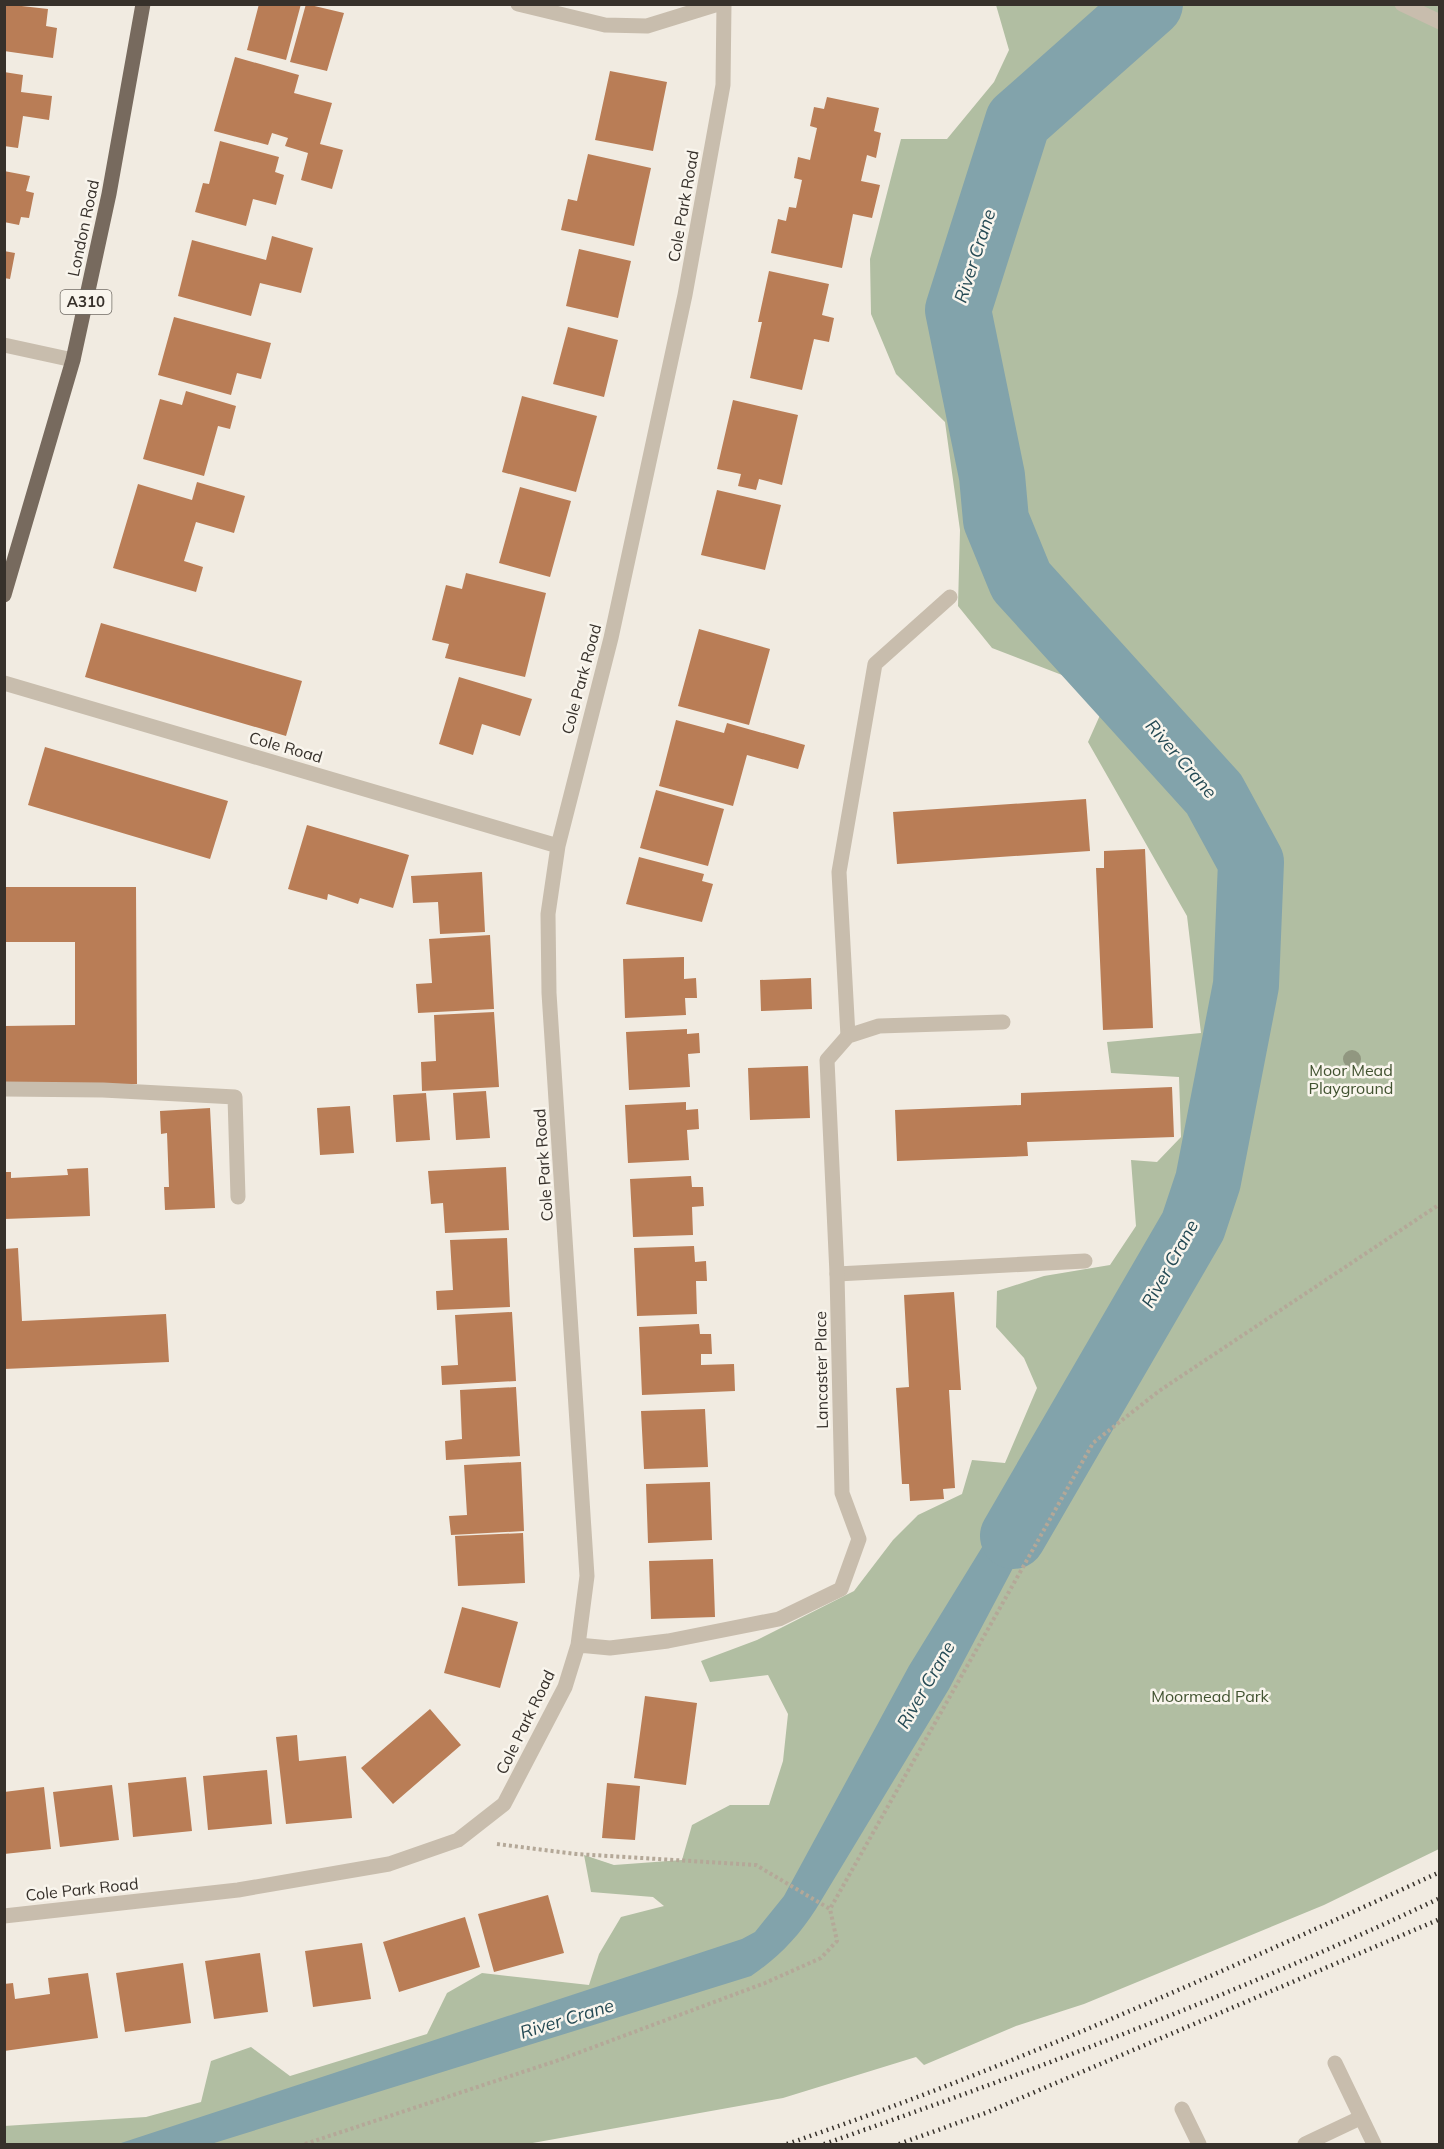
<svg xmlns="http://www.w3.org/2000/svg" width="1444" height="2149" font-family="Mulish,sans-serif">
  <style>
    .green { fill: #b1bea2 }
    .water { fill: #82a3ab }
    .lines { fill: none; stroke-linecap: round; stroke-linejoin: round }
    .river { stroke: #82a3ab; stroke-width: 66 }
    .building { fill: #b97d56 }
    .path { stroke: #b4a898; stroke-width: 4; stroke-dasharray: 3 3; stroke-linecap: butt }
    .lane { stroke: #c8bdad; stroke-width: 15 }
    .street { stroke: #c8bdad; stroke-width: 15 }
    .primary { stroke: #776a5e; stroke-width: 15 }
    .rail { stroke: #37312b; stroke-width: 4.5; stroke-dasharray: 1.5 4.5; stroke-linecap: butt }
    .tree { fill: #919780 }
    .labels { text-anchor: middle; stroke-width: 5; stroke-linejoin: round; paint-order: stroke }
    .shield { fill: #f9f5ed; stroke: #716c65; stroke-width: 1.5 }
    .shield-label { font-size: 15px; font-weight: bold; fill: #37312b }
    .street-label { font-size: 16px; fill: #37312b; stroke: #f9f5ed }
    .park-label { font-size: 16px; fill: #425331; stroke: #f9f5ed }
    .water-label { font-size: 18px; font-style: italic; fill: #254a54; stroke: #f9f5ed }
  </style>
  <rect width="100%" height="100%" fill="#f1ebe1"/>
  <path class="green" d="M996,5H1439V1849L1324,1905L1084,2004L1016,2026L924,2065L916,2057L783,2098L527,2144H5L4,2126L146,2117L201,2102L211,2061L251,2047L290,2076L427,2034L447,1993L482,1973L589,1985L599,1954L621,1917L664,1906L653,1897L591,1892L584,1855L614,1865L682,1860L692,1825L730,1805H769L783,1761L788,1714L768,1675L710,1682L701,1661L757,1640L854,1591L893,1540L918,1515L962,1494L972,1460L1005,1463L1037,1388L1024,1358L996,1327L997,1291L1044,1276L1110,1265L1136,1226L1131,1160L1157,1162L1181,1137L1179,1077L1111,1073L1107,1042L1201,1033L1187,916L1088,742L1105,704L1062,675L992,648L958,606L960,530L945,422L896,374L871,314L870,259L901,139H947L994,82L1009,50Z"/>
  <path class="water" d="M1043,1448L1068,1464L949,1689L816,1909C798,1937 779,1957 751,1976L211,2144H118L742,1939L755,1932L784,1896L909,1666Z"/>
  <g class="lines">
    <path class="river" d="M1013,1536L1193,1226L1208,1181L1246,985L1251,862L1214,794L1021,581L996,520L992,476L958,310L1018,121L1150,4"/>
  </g>
  <path class="building" d="M4,4L48,9L46,26L57,28L53,58L4,51Z
    M259,4H301L286,60L247,50Z
    M306,4L344,13L327,71L290,62Z
    M235,57L299,75L294,93L332,103L320,144L343,150L332,189L301,180L308,153L285,146L288,138L272,133L268,145L214,131Z
    M610,71L667,82L653,151L595,140Z
    M4,72L23,75L21,92L52,96L49,120L23,116L18,148L4,146Z
    M827,97L879,108L874,131L881,133L876,158L867,155L861,181L880,185L872,218L853,214L842,268L771,253L778,219L786,221L789,207L796,208L802,180L794,178L798,157L810,160L817,128L810,126L814,107L824,109Z
    M220,141L279,157L275,172L284,175L276,205L253,199L246,226L195,212L203,183L209,184Z
    M588,154L651,168L634,246L561,230L568,199L577,201Z
    M4,171L30,176L26,191L34,193L29,218L21,217L19,225L4,222Z
    M272,236L313,248L301,293L260,283L251,316L178,296L192,240L266,260Z
    M579,249L631,261L618,318L566,306Z
    M4,251L15,253L10,279L4,278Z
    M769,271L829,284L822,315L834,318L829,342L814,339L802,390L750,378L762,322H758Z
    M174,317L271,343L261,379L237,373L231,395L158,375Z
    M568,327L618,340L604,397L553,384Z
    M186,391L236,406L230,429L218,426L204,476L143,459L160,399L182,405Z
    M522,396L597,416L576,492L502,472Z
    M733,400L798,415L782,485L759,479L756,490L738,486L741,474L717,469Z
    M197,482L245,496L234,533L196,522L184,561L203,567L196,592L113,568L138,484L192,500Z
    M520,487L571,501L550,577L499,563Z
    M717,490L781,505L765,570L701,555Z
    M466,573L546,593L525,677L445,658L449,644L432,640L446,585L462,589Z
    M101,623L302,681L286,736L85,677Z
    M699,629L770,649L749,725L678,706Z
    M459,677L532,699L520,736L482,724L473,755L439,744Z
    M676,720L724,733L727,723L805,745L798,769L747,755L733,806L659,786Z
    M45,747L228,801L210,859L28,805Z
    M656,790L724,809L708,866L640,848Z
    M1086,799L1090,851L897,864L893,812Z
    M307,825L409,855L393,908L360,898L358,904L328,894L327,900L288,889Z
    M1145,849L1153,1028L1103,1030L1096,868H1104V851Z
    M639,857L704,874L702,881L713,884L702,922L626,904Z
    M482,872L485,932L440,934L438,902L413,903L411,876Z
    M4,887H136L137,1084L4,1085V1026L75,1025V942H4Z
    M490,935L494,1009L418,1013L416,984L432,983L429,939Z
    M684,957V979L696,978L697,998H685L686,1015L625,1018L623,959Z
    M811,978L812,1009L761,1011L760,980Z
    M494,1012L499,1087L422,1091L421,1062L436,1061L434,1015Z
    M687,1029V1034L699,1033L700,1053L688,1054L690,1087L629,1090L626,1032Z
    M808,1066L810,1118L750,1120L748,1068Z
    M1172,1087L1174,1137L1027,1142L1028,1156L897,1161L895,1110L1021,1105V1093Z
    M486,1091L490,1138L456,1140L453,1093Z
    M426,1093L430,1140L396,1142L393,1095Z
    M686,1102V1110L698,1109L699,1129L687,1130L689,1160L628,1163L625,1105Z
    M350,1106L354,1153L320,1155L317,1108Z
    M210,1108L215,1208L165,1210L164,1187H169L167,1133L161,1134L160,1111Z
    M506,1167L509,1230L445,1233L443,1203L431,1204L428,1171Z
    M88,1168L90,1216L4,1219V1172H11V1178L68,1175L67,1169Z
    M691,1176L692,1187H703L704,1206L692,1207L693,1235L633,1237L630,1179Z
    M507,1238L510,1307L437,1310L436,1291L453,1290L450,1240Z
    M694,1246L695,1262L706,1261L707,1281H696L697,1314L637,1316L634,1248Z
    M18,1248L22,1321L166,1314L169,1362L4,1369V1249Z
    M954,1292L961,1390H949L955,1488L943,1489L944,1499L910,1501L909,1484H902L896,1388L909,1387L904,1295Z
    M512,1312L516,1381L442,1385L441,1366L458,1365L455,1315Z
    M699,1324L700,1334H711L712,1354H701V1365L734,1364L735,1391L642,1395L639,1327Z
    M516,1387L520,1456L446,1460L445,1441L462,1439L460,1390Z
    M705,1409L708,1467L644,1469L641,1411Z
    M521,1462L524,1531L451,1535L449,1516L467,1515L464,1465Z
    M710,1482L712,1540L648,1543L646,1484Z
    M523,1533L525,1583L458,1586L455,1536Z
    M713,1559L715,1617L651,1619L649,1561Z
    M462,1607L518,1622L500,1688L444,1673Z
    M645,1696L697,1703L686,1785L634,1778Z
    M430,1709L461,1745L393,1804L361,1768Z
    M297,1735L299,1761L346,1756L352,1818L286,1824L276,1737Z
    M267,1770L272,1824L208,1830L203,1776Z
    M186,1777L192,1831L133,1837L128,1783Z
    M607,1783L640,1786L635,1840L602,1838Z
    M112,1785L119,1840L60,1847L53,1792Z
    M44,1787L51,1849L4,1854V1792Z
    M548,1895L564,1953L494,1972L478,1914Z
    M465,1917L480,1967L399,1992L383,1942Z
    M362,1943L371,1999L313,2007L305,1951Z
    M260,1953L268,2012L214,2019L205,1961Z
    M183,1963L191,2023L125,2032L116,1973Z
    M88,1973L98,2038L4,2051V1984L13,1983L15,1999L50,1994L48,1978Z"/>
  <g class="lines">
    <path class="path" d="M497,1844L576,1854L756,1865L830,1909L1093,1443L1159,1391L1440,1204
      M305,2144L559,2060L765,1983L821,1958L837,1941L830,1909"/>
    <path class="lane" d="M848,1036L839,872L875,664L950,597
      M4,1089L103,1090L235,1097L238,1197
      M837,1274L1085,1261
      M1335,2063L1374,2144
      M1182,2109L1199,2144
      M1305,2144L1360,2118"/>
    <path class="street" d="M518,4L605,25L647,26L718,4
      M1402,4L1440,22
      M4,345L73,360
      M4,683L558,846
      M578,1645L610,1648L668,1641L779,1619L841,1589L859,1539L842,1493L837,1274L827,1060L848,1036L879,1026L1003,1022
      M4,1916L238,1890L389,1864L458,1840L504,1804L565,1687L578,1645L587,1576L549,993L548,914L558,846L611,638L685,295L723,85L724,4"/>
    <path class="primary" d="M4,595L73,360L109,194L143,4"/>
    <path class="rail" d="M787,2144C1010,2068 1225,1971 1440,1872
      M824,2144C1033,2071 1240,1993 1440,1898
      M899,2144L988,2112L1440,1919"/>
  </g>
  <circle class="tree" cx="1352" cy="1059" r="9"/>
  <g class="labels">
    <rect class="shield" x="60.5" y="290" width="51" height="24" rx="4.5"/>
    <g class="shield-label">
      <text x="86" y="307">A310</text>
    </g>
    <g class="street-label">
      <text transform="translate(683 206) rotate(-80)" y="6">Cole Park Road</text>
      <text transform="translate(83 228) rotate(-78)" y="6">London Road</text>
      <text transform="translate(581 679) rotate(-75)" y="6">Cole Park Road</text>
      <text transform="translate(286 747) rotate(16)" y="6">Cole Road</text>
      <text transform="translate(543 1165) rotate(-94)" y="6">Cole Park Road</text>
      <text transform="translate(821 1370) rotate(-91)" y="6">Lancaster Place</text>
      <text transform="translate(525 1722) rotate(-64)" y="6">Cole Park Road</text>
      <text transform="translate(82 1889) rotate(-6)" y="6">Cole Park Road</text>
    </g>
    <g class="park-label">
      <text x="1351" y="1076">Moor Mead<tspan x="1351" dy="18">Playground</tspan></text>
      <text x="1210" y="1702">Moormead Park</text>
    </g>
    <g class="water-label">
      <text transform="translate(975 256) rotate(-72)" y="6">River Crane</text>
      <text transform="translate(1181 759) rotate(49)" y="6">River Crane</text>
      <text transform="translate(1170 1264) rotate(-61)" y="6">River Crane</text>
      <text transform="translate(926 1685) rotate(-60)" y="6">River Crane</text>
      <text transform="translate(567 2019) rotate(-17)" y="6">River Crane</text>
    </g>
  </g>
  <rect width="1444" height="2149" fill="none" stroke="#37312b" stroke-width="12"/>
</svg>
